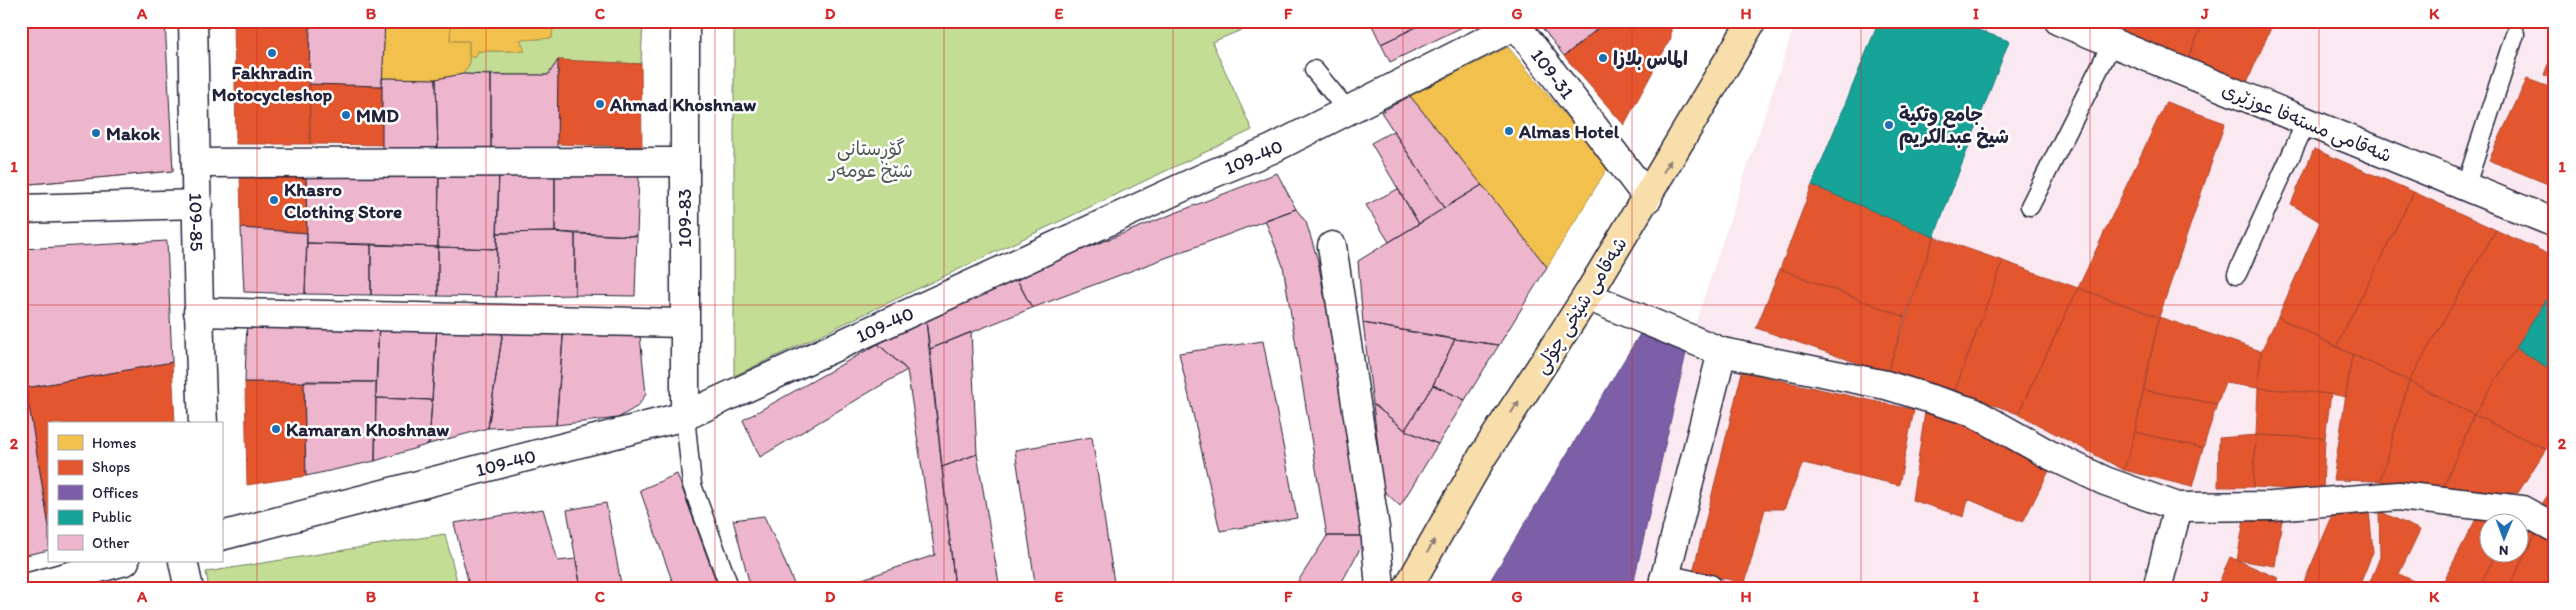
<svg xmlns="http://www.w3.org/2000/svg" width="2576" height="610" font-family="Itim,'Playpen Sans Arabic',sans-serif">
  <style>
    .built { fill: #fae9f0; fill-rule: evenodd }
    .green { fill: #c3dd94; stroke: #728068 }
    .homes { fill: #f2c14e; stroke: #b49148 }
    .shops { fill: #e4572e; stroke: #aa4732 }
    .offices { fill: #7b5ea7; stroke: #604c87 }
    .public { fill: #17a398; stroke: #1a7c7c }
    .building { fill: #eeb6cc; stroke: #22223b }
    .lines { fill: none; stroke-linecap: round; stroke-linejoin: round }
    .service-casing { stroke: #22223b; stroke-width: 21 }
    .minor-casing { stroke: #22223b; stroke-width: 31 }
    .secondary-casing { stroke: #22223b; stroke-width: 31 }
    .primary-casing { stroke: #22223b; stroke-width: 31 }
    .service { stroke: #fff; stroke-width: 18 }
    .minor { stroke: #fff; stroke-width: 28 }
    .secondary { stroke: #fff; stroke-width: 28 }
    .primary { stroke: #f8deab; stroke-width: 28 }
    .oneway { fill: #8d8073 }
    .grid { fill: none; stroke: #d62828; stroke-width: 1; stroke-opacity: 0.55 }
    .poi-dot { fill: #1f6fb2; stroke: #fff; stroke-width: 2 }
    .labels { text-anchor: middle; stroke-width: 5; stroke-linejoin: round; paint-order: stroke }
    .poi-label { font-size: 19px; font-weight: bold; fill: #22223b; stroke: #fff; text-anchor: start }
    .street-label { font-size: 19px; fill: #22223b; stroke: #fff }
    .park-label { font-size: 19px; fill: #525a56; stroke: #fff }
    .neatline { fill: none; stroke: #d62828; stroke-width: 2 }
    .grid-label { font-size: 16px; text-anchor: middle; font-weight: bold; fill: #d62828 }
  </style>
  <rect width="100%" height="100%" fill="#fff"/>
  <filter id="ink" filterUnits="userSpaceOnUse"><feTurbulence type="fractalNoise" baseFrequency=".02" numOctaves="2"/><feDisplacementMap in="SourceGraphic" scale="10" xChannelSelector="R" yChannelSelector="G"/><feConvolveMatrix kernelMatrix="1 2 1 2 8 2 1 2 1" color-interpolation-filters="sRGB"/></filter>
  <g filter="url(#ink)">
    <path class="built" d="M1796,21H2555V589H1612L1687,349ZM2488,522H2518V552H2488Z"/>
    <path class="green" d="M553,21H643L641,64L558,60L548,75L463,74L469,65V56L475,57L478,51H524L520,40L552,38Z
      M734,21H1264L1212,42L1252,130L734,376Z
      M445,534L459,589H209L206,572Z"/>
    <path class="homes" d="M385,21H451L450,41H469V65L463,74L436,79L382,78Z
      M451,21H553L552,38L520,40L525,51H478L475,58L469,56V41H450Z
      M1508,47L1608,167L1547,267L1410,96Z"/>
    <path class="shops" d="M234,21H310V144H236Z
      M1608,21H1671V38L1624,125L1564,56Z
      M2098,21H2204L2185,65L2096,27Z
      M2204,21H2274L2244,89L2185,65Z
      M558,60L641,64L642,147L557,144Z
      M2548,64L2555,66V79L2544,75Z
      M2527,79L2555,89V187L2489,160Z
      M309,84L382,86V145L310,144Z
      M2166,102L2225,123L2159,317L2078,288Z
      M169,108L173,171L30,184L21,151V115Z
      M2314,149L2414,192L2336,347L2278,317L2320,222L2291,204Z
      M306,169L307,233L241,228L240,171Z
      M1812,185L1934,237L1905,317L1780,269Z
      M2414,192L2496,230L2409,381L2336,347Z
      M2496,230L2555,257V286L2474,415L2409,381Z
      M1934,237L2003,261L1955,390L1887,373Z
      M2003,261L2078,288L2018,414L1955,390Z
      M1780,269L1905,317L1887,373L1756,328Z
      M2078,288L2159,317L2135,432L2124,470L2018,414Z
      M2159,317L2261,351L2258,388L2225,383L2217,404L2143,390Z
      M2278,317L2352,354L2346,397L2331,394L2258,388L2261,351Z
      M2516,348L2555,372V437L2546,449L2474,415Z
      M2352,354L2409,381L2380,481L2333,480Z
      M172,362L175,424H49V527L26,388Z
      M1742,372L1914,410L1899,485L1803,463L1784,509H1765L1745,583L1693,572Z
      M304,381L306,476L247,485L245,382Z
      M2409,381L2474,415L2443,488L2380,481Z
      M2258,388L2331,394L2325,438L2256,435Z
      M2143,390L2217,404L2203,448L2135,432Z
      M1925,412L1974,426L2049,471L2023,522L1968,499L1964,517L1912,500Z
      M2474,415L2546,449L2518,493L2443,488Z
      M2135,432L2203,448L2192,487L2124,470Z
      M2256,435L2325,438L2323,491L2253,487Z
      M2256,435L2253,487H2218L2219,438Z
      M2555,484V511L2542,504Z
      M2369,510L2373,552L2358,589H2301L2334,512Z
      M2379,511L2420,530L2399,574L2431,589H2367L2380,557Z
      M2245,514L2282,520L2275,566L2237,560Z
      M2478,515L2512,522H2488V552H2497L2478,589H2447L2441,586Z
      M2518,526L2536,534L2508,589H2478L2497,552H2518Z
      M2536,534L2555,543V589H2508Z
      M2230,557L2278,578L2273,589H2216Z"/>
    <path class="offices" d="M1643,329L1687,349L1632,589H1485Z"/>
    <path class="public" d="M1879,21H1953L2009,41L1934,237L1812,185Z
      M2555,286V372L2516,348Z"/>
    <path class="building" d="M21,21H165L173,171L30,184L21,151Z
      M310,21H385L382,86L309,84Z
      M1370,21H1429L1381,44Z
      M1429,21H1475L1390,62L1381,44Z
      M1537,21H1607L1564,56Z
      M558,60L557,152H491V75H548Z
      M463,74L491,75V152H438L436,79Z
      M382,78L436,79L438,152H382Z
      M1410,96L1482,185L1444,208L1381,112Z
      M1393,131L1444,208L1419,224L1371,143Z
      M21,151L30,184H21Z
      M306,169L439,170L438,247L307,243Z
      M499,169L555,172V232L497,233Z
      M499,169L497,249L438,247L439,170Z
      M555,172L639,174L637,236L555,232Z
      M1277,173L1296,209L1032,308L1015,276Z
      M1482,185L1547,267L1499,345L1439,337L1363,323L1358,261Z
      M1398,189L1419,224L1389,242L1366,205Z
      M1296,209L1306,222L1318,261L1367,536H1327L1283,266L1265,220Z
      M241,228L307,233L305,294L244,292Z
      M555,232L575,234V295L496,297L497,233Z
      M575,234L637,236L635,296L575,295Z
      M167,241L172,362L26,388L21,353V249Z
      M307,243L371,244V295L305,294Z
      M371,244L438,247V296L371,295Z
      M438,247L497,249L496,297L438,296Z
      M1015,276L1032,308L930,349L926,321Z
      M247,317L379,320L376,382H245Z
      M926,321L955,589H832L935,555L907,370L878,344Z
      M1363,323L1455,339L1433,385L1405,430L1373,404Z
      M379,324L437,326L432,400L376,398Z
      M504,324L564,325L556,425L488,428Z
      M504,324L488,428L429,444L437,326Z
      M564,325L639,326L646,394L638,406L618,418L556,425Z
      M971,332L977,454L942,467L930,349Z
      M1455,339L1499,345L1465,400L1433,385Z
      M1263,341L1297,518L1220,531L1179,353Z
      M878,344L907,370L760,457L743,420Z
      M21,353L26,388L21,389Z
      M304,381L376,382L375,461L306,476Z
      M1433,385L1465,400L1438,444L1405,430Z
      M26,388L49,527V550L21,556V389Z
      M376,398L432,400L429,444L375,461Z
      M1373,404L1405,430L1438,444L1400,506L1383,490Z
      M1092,437L1115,589H1036L1015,450Z
      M977,454L1000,589H955L942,467Z
      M677,474L719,589H675L640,490Z
      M606,503L622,589H581L567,510Z
      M543,509L558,561L576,559L581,589H470L454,523Z
      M764,516L780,550L796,589H751L733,520Z
      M1327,536H1367L1338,589H1293Z"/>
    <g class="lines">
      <defs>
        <path id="service" d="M1314,70L1348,111
          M2465,188L2515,34
          M2030,206L2112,43
          M2237,274L2306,122
          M685,416L692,485L730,589"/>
        <g id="minor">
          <path id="s1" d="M193,21C196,155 197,290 203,424"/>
          <path id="s2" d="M1513,21L1648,198"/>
          <path d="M196,163L684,162"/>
          <path d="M21,209L198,204"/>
          <path d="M1332,246L1375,528L1380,589"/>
          <path d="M1587,296L1722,352L1886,385L1973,412L2050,455L2105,481L2178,507L2272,506L2399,496L2522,510L2555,528"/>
          <path d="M198,312L684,323"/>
          <path d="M685,416V21"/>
          <path id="s3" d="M221,536L685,416L1207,176L1272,149L1516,25"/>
          <path d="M183,561L189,589"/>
          <path d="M1664,579L1709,589"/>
          <path d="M22,589L125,561"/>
          <path d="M1662,589L1722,352"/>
          <path d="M2157,589L2178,507"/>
        </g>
        <path id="secondary" d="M2059,21L2555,223"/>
        <path id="primary" d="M1407,589L1482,457L1587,296L1752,21"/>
      </defs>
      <use href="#service" class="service-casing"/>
      <use href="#minor" class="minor-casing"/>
      <use href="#secondary" class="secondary-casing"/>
      <use href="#primary" class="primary-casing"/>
      <use href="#service" class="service"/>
      <use href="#minor" class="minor"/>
      <use href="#secondary" class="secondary"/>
      <use href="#primary" class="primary"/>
    </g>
    <defs><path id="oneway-solid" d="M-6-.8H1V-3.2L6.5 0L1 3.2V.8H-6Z" transform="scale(1.25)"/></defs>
    <g class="oneway">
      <use href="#oneway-solid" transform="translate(1667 166) rotate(-59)"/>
      <use href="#oneway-solid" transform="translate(1515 407) rotate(-57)"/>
      <use href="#oneway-solid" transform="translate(1431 546) rotate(-60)"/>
    </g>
  </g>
  <path class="grid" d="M257,21V589M486,21V589M715,21V589M944,21V589M1173,21V589M1403,21V589M1632,21V589M1861,21V589M2090,21V589M2319,21V589M21,305H2555"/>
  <g class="poi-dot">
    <circle cx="272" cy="53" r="5"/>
    <circle cx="1603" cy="58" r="5"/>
    <circle cx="600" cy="104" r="5"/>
    <circle cx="346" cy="115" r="5"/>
    <circle cx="1889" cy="125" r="5"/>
    <circle cx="1509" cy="131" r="5"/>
    <circle cx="96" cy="133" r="5"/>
    <circle cx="274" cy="200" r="5"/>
    <circle cx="276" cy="429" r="5"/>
  </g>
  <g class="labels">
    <g class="poi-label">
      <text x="1613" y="65">الماس بلازا</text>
      <text x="272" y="79" text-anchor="middle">Fakhradin<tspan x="272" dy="22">Motocycleshop</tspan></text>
      <text x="610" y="111">Ahmad Khoshnaw</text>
      <text x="1899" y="121">جامع وتكية<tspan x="1899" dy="22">شيخ عبدالكريم</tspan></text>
      <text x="356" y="122">MMD</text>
      <text x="1519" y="138">Almas Hotel</text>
      <text x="106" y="140">Makok</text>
      <text x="284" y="196">Khasro<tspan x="284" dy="22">Clothing Store</tspan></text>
      <text x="286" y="436">Kamaran Khoshnaw</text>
    </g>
    <g class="street-label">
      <text dy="7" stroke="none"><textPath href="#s2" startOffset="66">109-31</textPath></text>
      <text transform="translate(2307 122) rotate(22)" y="7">شەقامی مستەفا عوزێری</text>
      <text dy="7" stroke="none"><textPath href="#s3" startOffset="1104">109-40</textPath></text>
      <text transform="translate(684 218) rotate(-90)" y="7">109-83</text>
      <text dy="7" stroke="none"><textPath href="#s1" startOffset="201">109-85</textPath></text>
      <text transform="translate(1580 305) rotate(-58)" y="7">شەقامی شێخی چۆلی</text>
      <text dy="7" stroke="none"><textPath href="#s3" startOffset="699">109-40</textPath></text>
      <text dy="7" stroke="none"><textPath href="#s3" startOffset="294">109-40</textPath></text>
    </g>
    <g class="park-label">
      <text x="871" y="155">گۆڕستانی<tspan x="871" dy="22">شێخ عومەر</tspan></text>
    </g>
  </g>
  <rect width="2576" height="610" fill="none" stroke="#fff" stroke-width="55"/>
  <rect x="48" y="422" width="175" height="140" fill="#ffffff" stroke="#a7a7b1"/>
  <rect x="58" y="435" width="25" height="15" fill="#f2c14e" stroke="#a7a7b1"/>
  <text x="92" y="448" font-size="15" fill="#22223b">Homes</text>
  <rect x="58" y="460" width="25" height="15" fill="#e4572e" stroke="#a7a7b1"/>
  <text x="92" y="472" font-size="15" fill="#22223b">Shops</text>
  <rect x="58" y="485" width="25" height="15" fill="#7b5ea7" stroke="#a7a7b1"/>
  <text x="92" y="498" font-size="15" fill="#22223b">Offices</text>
  <rect x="58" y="510" width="25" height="15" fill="#17a398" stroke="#a7a7b1"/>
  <text x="92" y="522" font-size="15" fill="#22223b">Public</text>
  <rect x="58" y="535" width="25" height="15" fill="#eeb6cc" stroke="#a7a7b1"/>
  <text x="92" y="548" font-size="15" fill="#22223b">Other</text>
  <g transform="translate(2504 538) rotate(181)"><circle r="24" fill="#ffffff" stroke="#a7a7b1"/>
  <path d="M0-4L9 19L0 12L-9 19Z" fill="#1f6fb2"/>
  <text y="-8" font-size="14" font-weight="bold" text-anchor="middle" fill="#22223b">N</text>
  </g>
  <rect x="28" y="28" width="2520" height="554" class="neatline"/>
  <g class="grid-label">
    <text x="142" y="19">A</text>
    <text x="371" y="19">B</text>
    <text x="600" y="19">C</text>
    <text x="830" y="19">D</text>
    <text x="1059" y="19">E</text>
    <text x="1288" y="19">F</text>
    <text x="1517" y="19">G</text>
    <text x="1746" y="19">H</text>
    <text x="1976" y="19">I</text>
    <text x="2205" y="19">J</text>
    <text x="2434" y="19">K</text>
    <text x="14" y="172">1</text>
    <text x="2562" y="172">1</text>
    <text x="14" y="449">2</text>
    <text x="2562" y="449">2</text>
    <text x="142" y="602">A</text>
    <text x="371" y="602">B</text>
    <text x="600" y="602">C</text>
    <text x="830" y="602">D</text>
    <text x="1059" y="602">E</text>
    <text x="1288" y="602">F</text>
    <text x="1517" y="602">G</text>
    <text x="1746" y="602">H</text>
    <text x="1976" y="602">I</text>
    <text x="2205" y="602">J</text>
    <text x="2434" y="602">K</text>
  </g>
</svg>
